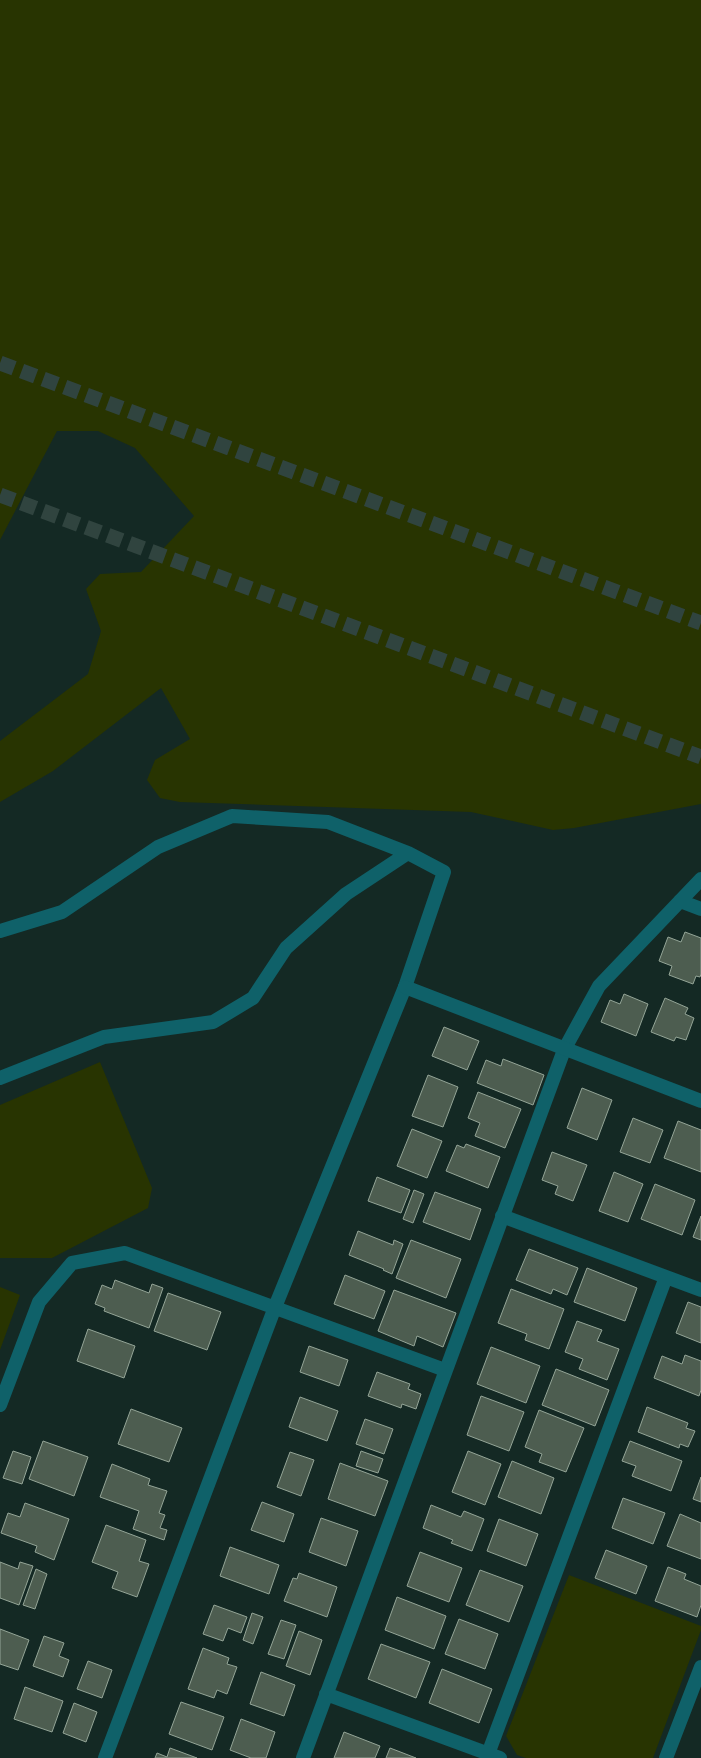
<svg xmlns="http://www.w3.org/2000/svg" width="701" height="1758" font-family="'Work Sans',sans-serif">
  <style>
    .green { fill: #283401 }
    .building { fill: #4d5d50; stroke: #94a597 }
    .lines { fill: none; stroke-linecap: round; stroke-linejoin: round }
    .motorway-tunnel { stroke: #30443f; stroke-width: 15; stroke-dasharray: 15 8; stroke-linecap: butt }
    .minor { stroke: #0f6169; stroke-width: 14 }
    .tertiary { stroke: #0f6169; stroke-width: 14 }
  </style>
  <rect width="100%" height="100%" fill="#142924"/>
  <path class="green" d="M0,0H701V804L574,828L553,830L471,812L180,802L160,798L147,780L155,760L190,739L161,688L53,771L0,802V741L88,674L101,631L86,589L100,574L141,572L194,516L135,448L98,431H57L0,540Z
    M100,1062L152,1188L148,1208L52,1258H0V1105Z
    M0,1287L20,1295L0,1350Z
    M569,1575L701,1626V1630L653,1758H526L517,1755L506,1736Z"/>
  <path class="building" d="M685,932L701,938V974L700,977L696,976L693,984L669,975L672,966L659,961L668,937L681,942Z
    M624,994L648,1004L636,1036L601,1022L610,1000L620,1004Z
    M665,998L688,1008L685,1014L694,1018L686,1040L676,1037L674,1041L651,1032Z
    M444,1027L479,1041L467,1070L432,1056Z
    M503,1059L544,1075L533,1105L477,1083L486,1060L501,1066Z
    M428,1075L458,1087L443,1127L412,1116Z
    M582,1088L612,1100L597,1140L567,1128Z
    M478,1092L521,1109L505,1148L475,1136L480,1123L468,1118Z
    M633,1118L663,1130L650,1163L620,1152Z
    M678,1121L701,1130V1172L664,1158Z
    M412,1129L442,1141L427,1178L397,1166Z
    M466,1144L500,1157L488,1188L446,1171L457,1145L464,1148Z
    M552,1152L587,1165L573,1201L555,1194L558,1186L542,1180Z
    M614,1172L643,1184L628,1222L599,1211Z
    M377,1177L410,1190L401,1213L368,1201Z
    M655,1184L695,1200L682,1235L641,1219Z
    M414,1190L424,1194L413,1223L403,1219Z
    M435,1192L481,1209L470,1240L423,1222Z
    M701,1216V1240L693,1237Z
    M358,1231L393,1245L394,1240L403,1244L392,1274L383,1270L384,1269L349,1255Z
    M411,1240L461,1259L446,1298L396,1278Z
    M529,1249L578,1268L567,1295L553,1289L551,1294L516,1280Z
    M587,1268L637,1288L625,1321L574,1302Z
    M345,1275L385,1291L374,1319L334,1304Z
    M115,1280L149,1293L152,1284L163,1288L149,1328L104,1311L105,1308L95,1304L102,1285L112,1289Z
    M511,1289L564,1309L549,1349L525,1340L527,1334L498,1323Z
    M394,1290L456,1313L443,1347L417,1336L414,1346L378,1331Z
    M168,1293L221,1312L207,1350L154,1331Z
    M688,1302L701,1307V1343L676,1333Z
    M577,1321L602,1330L597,1341L619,1349L607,1380L579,1369L583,1359L565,1352Z
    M88,1329L135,1346L124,1378L77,1361Z
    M309,1346L348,1360L339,1386L300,1372Z
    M491,1347L540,1366L526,1403L477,1384Z
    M685,1355L701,1361V1390L699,1396L654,1378L662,1356L682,1364Z
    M556,1369L609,1390L595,1426L542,1405Z
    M377,1372L410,1384L408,1389L421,1394L416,1409L402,1404L401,1408L368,1396Z
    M481,1396L524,1412L509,1451L467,1435Z
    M300,1397L338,1411L327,1441L289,1427Z
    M647,1407L688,1423L686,1428L695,1431L688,1447L680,1444L679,1448L638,1432Z
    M131,1409L182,1428L169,1462L118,1444Z
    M539,1410L584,1428L566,1472L539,1462L542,1454L525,1447Z
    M365,1419L393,1429L384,1454L356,1444Z
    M43,1441L88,1457L74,1496L29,1479Z
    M630,1441L682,1461L671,1491L632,1476L636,1466L622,1461Z
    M13,1451L31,1457L22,1484L3,1478Z
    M361,1451L383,1459L378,1473L356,1466Z
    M468,1451L501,1464L485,1505L452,1492Z
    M290,1452L314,1460L301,1496L277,1487Z
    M512,1461L554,1478L541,1514L498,1497Z
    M340,1463L388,1481L375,1516L328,1499Z
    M112,1464L150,1479L148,1485L167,1491L159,1513L165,1515L160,1528L167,1530L164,1540L133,1529L139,1511L100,1497Z
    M701,1477V1502L693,1499Z
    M623,1498L665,1513L653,1544L612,1528Z
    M262,1502L294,1514L284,1542L251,1530Z
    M25,1503L69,1519L54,1560L35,1552L37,1546L1,1533L8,1513L20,1517Z
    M431,1505L461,1517L464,1511L484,1519L472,1551L451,1543L453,1540L423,1528Z
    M680,1514L701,1523V1559L667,1546Z
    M321,1518L358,1531L346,1566L309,1552Z
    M499,1519L538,1534L526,1566L487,1551Z
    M106,1525L146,1540L139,1561L149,1564L137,1597L112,1588L118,1572L92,1562Z
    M230,1547L279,1565L269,1594L220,1576Z
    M606,1550L647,1566L636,1594L595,1578Z
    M420,1552L462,1568L449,1602L407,1586Z
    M0,1562L18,1569L20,1562L33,1566L19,1605L0,1598Z
    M668,1567L686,1574L684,1579L701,1586V1605L697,1617L655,1601Z
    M36,1569L47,1574L35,1609L23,1605Z
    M480,1570L523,1586L509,1622L466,1605Z
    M299,1573L337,1587L327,1617L284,1601L293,1578L297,1579Z
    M397,1597L446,1616L434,1649L385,1630Z
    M214,1605L247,1617L241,1633L228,1628L223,1641L203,1634Z
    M252,1613L263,1617L253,1644L243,1640Z
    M459,1619L498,1634L485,1669L445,1654Z
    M281,1620L296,1625L284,1659L268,1654Z
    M0,1629L29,1640L18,1670L0,1664Z
    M299,1631L322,1640L310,1675L286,1666Z
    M44,1636L64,1643L59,1656L69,1660L63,1677L33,1666Z
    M381,1644L430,1662L416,1698L368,1679Z
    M203,1648L229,1658L227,1664L237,1667L227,1694L217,1690L214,1698L188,1689Z
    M88,1661L112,1670L102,1698L77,1689Z
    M442,1669L492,1689L479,1723L429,1703Z
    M261,1672L295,1685L284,1716L250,1704Z
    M25,1687L63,1701L52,1732L14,1719Z
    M181,1702L224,1717L212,1750L169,1734Z
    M74,1703L97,1712L86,1742L63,1733Z
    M241,1719L275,1732L266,1758H251L230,1750Z
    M344,1732L380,1746L375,1758H334Z
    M170,1748L197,1758H155L157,1753L167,1757Z
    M390,1748L416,1758H386Z"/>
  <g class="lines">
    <path class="motorway-tunnel" d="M0,363L701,623
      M0,495L701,757"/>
    <path class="minor" d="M680,901L701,909
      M0,931L62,912L158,847L232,816L328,822L408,853L444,872L405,987L275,1307L105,1758
      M0,1078L104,1037L213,1022L253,998L286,948L346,894L408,853
      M502,1216L701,1290
      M0,1405L39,1302L72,1263L125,1253L445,1370
      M326,1694L500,1758
      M488,1754L666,1277
      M303,1758L564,1050L599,986L701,879
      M666,1758L701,1667"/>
    <path class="tertiary" d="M405,987L701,1101"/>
  </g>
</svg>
